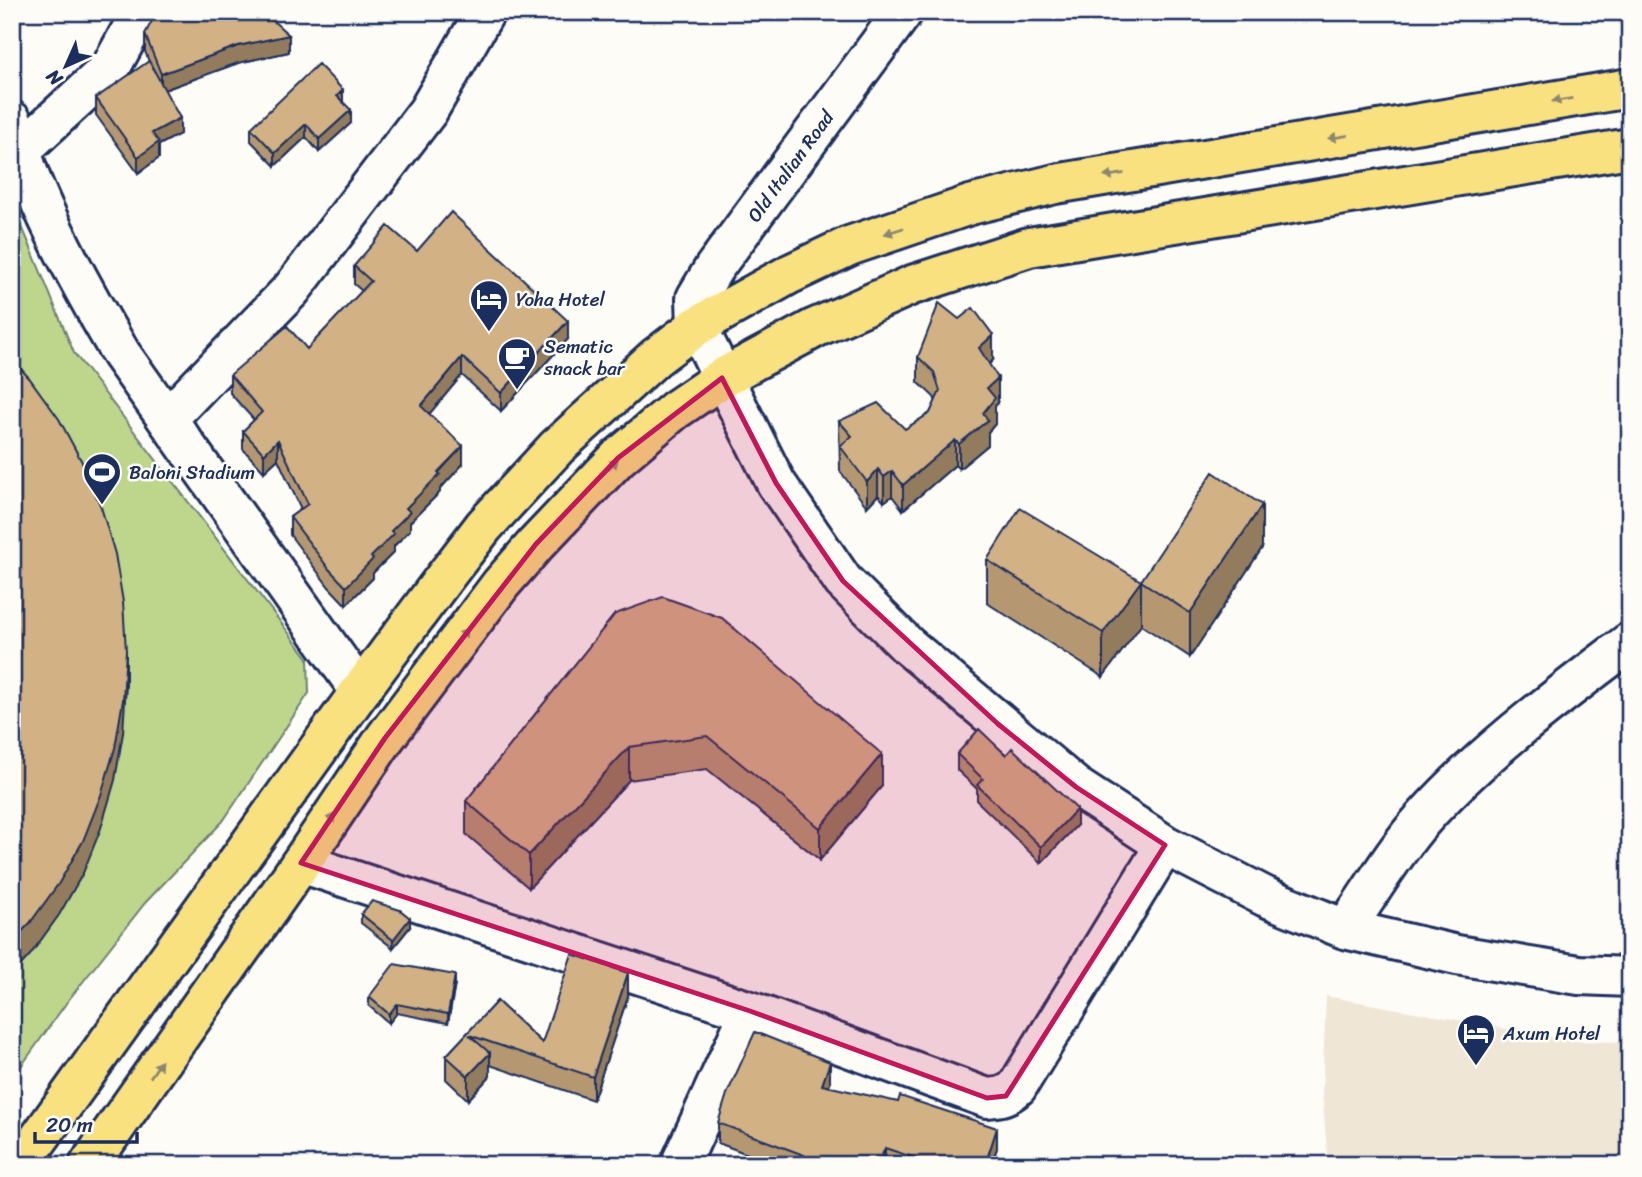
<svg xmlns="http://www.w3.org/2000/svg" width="1642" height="1177" font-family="Sriracha,sans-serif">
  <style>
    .built { fill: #f0e6d5 }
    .pitch { fill: #bed58c; stroke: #6c8275; stroke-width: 2 }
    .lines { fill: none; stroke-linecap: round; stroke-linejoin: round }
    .minor-casing { stroke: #1b2f5e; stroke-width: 44 }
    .major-casing { stroke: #1b2f5e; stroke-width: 44 }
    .minor { stroke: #fdfcf7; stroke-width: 38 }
    .major { stroke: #fae180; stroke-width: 38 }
    .wall { fill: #b59872; stroke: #1b2f5e; stroke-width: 2 }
    .shaded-wall { fill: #937c5d; stroke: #1b2f5e; stroke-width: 2 }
    .building { fill: #d2b185; stroke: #1b2f5e; stroke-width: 2 }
    .oneway { fill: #8a886f }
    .marked { fill: #c2185b; fill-opacity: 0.2; stroke: #c2185b; stroke-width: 5; stroke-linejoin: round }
    .labels { text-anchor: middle; stroke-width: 5; stroke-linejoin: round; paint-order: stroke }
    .street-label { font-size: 19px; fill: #1b2f5e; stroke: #fdfcf7 }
    .poi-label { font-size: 19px; fill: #1b2f5e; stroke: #fdfcf7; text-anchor: start }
  </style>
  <rect width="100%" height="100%" fill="#fdfcf7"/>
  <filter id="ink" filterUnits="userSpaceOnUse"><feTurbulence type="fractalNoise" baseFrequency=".0143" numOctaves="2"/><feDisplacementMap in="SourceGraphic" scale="14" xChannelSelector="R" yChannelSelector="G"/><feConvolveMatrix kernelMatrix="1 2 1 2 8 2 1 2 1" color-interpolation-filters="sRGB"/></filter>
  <g filter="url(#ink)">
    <path class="built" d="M1326,996L1574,1041L1630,1042V1165H1328L1322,1091Z"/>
    <path class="pitch" d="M12,202L74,353L308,658L309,693L223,821L145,903L67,1002L12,1079Z"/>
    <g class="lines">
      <defs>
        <path id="minor" d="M903,12L714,268L696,298L697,326L776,483L843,581L907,645L1076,787L1165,845L1266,897L1345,929L1457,955L1579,975L1630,977
          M12,121C19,143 25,166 34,187C58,245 89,300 121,354L360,691
          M21,150L111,67L141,12
          M167,419L292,289L428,111L485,12
          M301,863L750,1011L987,1098C1001,1097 1007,1096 1017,1087L1165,845
          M1345,929C1369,895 1395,850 1422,820C1480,754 1560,695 1630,642
          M680,1165L750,1011"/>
        <path id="major" d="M20,1165L360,691L444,578L484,526L557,447L656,357L697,326L790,274L849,246L970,205L1055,184L1630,88
          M89,1165L301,863L385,738L501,584L536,544L618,458L675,410L722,378L815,328L912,285L1029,247L1630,148"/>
      </defs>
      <use href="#minor" class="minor-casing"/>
      <use href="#major" class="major-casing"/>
      <use href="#minor" class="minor"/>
      <use href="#major" class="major"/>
    </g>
    <path class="wall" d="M145,34L289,52L238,63L164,90L180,134L159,145V158L138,173L96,115V98L149,62L145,51Z
      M343,102L351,123L319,152L306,137L275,166L251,141V128Z
      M417,251L568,339L501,411L462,375L429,414L463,464L440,489V492L410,522V530L394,546V552L373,573V578L346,605L329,587L290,535V517L301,509L278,459L264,472L243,449V431L254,420L230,393V375L307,349L362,291L354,284V266Z
      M918,357L993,360L989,364L998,403L995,406V424L988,432V445L959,469L955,465L903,510L892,496L884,502L878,495L867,507L840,471L839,421L905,429L930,413L936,402L934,397L918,382Z
      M1262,548L1190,657L1141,625L1103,677L987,603V560L1141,581Z
      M615,614L882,786L820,860L707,769L629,780L529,888L466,834V801Z
      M957,754L1077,825L1041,863L977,801V789L957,770Z
      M361,914L410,927L393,948L361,923Z
      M455,984L448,1023L397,1013L389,1023L369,1006V997Z
      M628,996L593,1100L490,1065V1076L468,1100L446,1079V1056L497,1001L542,1043Z
      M830,1082L829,1087L997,1148L991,1165H777L718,1143V1123Z"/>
    <path class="shaded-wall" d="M289,35V52L238,63L161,91V74L238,46Z
      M343,90V103L337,96Z
      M351,110V123L319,152V139Z
      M180,118V134L159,145V158L138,173V157L152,133Z
      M306,124V137L275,166V153Z
      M568,321V339L501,411V393Z
      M993,335V360L979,374V348Z
      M462,357V375L421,424V406Z
      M998,378V403L995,406V424L988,432V445L959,469V444L983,413L987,388Z
      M278,440V459L264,472V454Z
      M955,440V465L903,510V485Z
      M463,446V464L440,489V492L410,522V530L394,546V552L373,573V578L346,605V587L371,557L406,508Z
      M878,469V495L867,507V482Z
      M892,471V496L884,502V477Z
      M1262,505V548L1190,657V613Z
      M1141,581V625L1103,677V633Z
      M126,651V684L123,733L115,780L101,828L83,873L59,915L30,955L12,975V942Z
      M629,747V780L529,888V855Z
      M882,754V786L820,860V828Z
      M1077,809V825L1041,863V847Z
      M410,918V927L393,948V940Z
      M628,973V996L593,1100V1077Z
      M455,975V984L448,1023V1014Z
      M397,1004V1013L389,1023V1014Z
      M490,1053V1076L468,1100V1076Z
      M830,1062V1082L822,1105V1085Z
      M997,1128V1148L991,1165H985Z
      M885,1148V1165H878Z"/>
    <path class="building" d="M263,12L289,35L238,46L161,74L145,34L155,15Z
      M149,61L180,118L152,133L159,142L138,157L96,98Z
      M318,64L343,90L337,96L351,110L319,139L306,124L275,153L251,128Z
      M451,212L568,321L501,393L462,357L421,406L463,446L438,472L440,474L406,508L410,512L391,531L394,534L371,557L373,559L346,587L329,569L290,517L308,504L278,440L264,454L243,431L262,412L230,375L287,326L307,349L371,281L354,266L388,226L417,251Z
      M939,303L959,319L973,308L993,335L979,348L998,378L987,388L995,398L983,413L988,420L959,444L955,440L903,485L892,471L884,477L878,469L867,482L840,446L852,436L839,421L878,403L905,429L930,413L940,391L934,372L918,357Z
      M12,359L30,379L59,419L82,462L101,507L115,554L123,602L126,651L123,700L115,748L101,795L83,841L59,883L30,923L12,942Z
      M1213,472L1262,505L1190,613L1141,581Z
      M1020,508L1141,581L1103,633L987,560Z
      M663,597L722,618L882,754L820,828L707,736L629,747L529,855L466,801L615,614Z
      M979,729L1006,755L1012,748L1077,809L1041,847L977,785L983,779L957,754Z
      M372,901L400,910L410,918L393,940L361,914Z
      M572,954L628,973L593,1077L469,1035L490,1053L468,1076L446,1056L497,1001L542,1043Z
      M394,964L455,975L448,1014L397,1004L389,1014L369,997Z
      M755,1032L830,1062L822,1085L898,1102L900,1096L997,1128L985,1165H936L885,1148L878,1165H815L802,1159L804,1155L718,1123L727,1094Z"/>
    <defs><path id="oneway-solid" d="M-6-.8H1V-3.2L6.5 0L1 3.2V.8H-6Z" transform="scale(1.75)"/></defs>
    <g class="oneway">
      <use href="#oneway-solid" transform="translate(1562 100) rotate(171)"/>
      <use href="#oneway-solid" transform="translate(1338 137) rotate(171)"/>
      <use href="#oneway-solid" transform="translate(1114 175) rotate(171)"/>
      <use href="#oneway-solid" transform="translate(894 231) rotate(162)"/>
      <use href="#oneway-solid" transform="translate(611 466) rotate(-45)"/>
      <use href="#oneway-solid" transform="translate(461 637) rotate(-53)"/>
      <use href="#oneway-solid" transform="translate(329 822) rotate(-56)"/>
      <use href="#oneway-solid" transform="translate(156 1069) rotate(-55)"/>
    </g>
  </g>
  <path class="marked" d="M722,378L776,483L843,581L998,724L1076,787L1165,845L1006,1096L987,1098L750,1011L301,863L385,738L536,544L618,458Z"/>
  <defs>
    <symbol id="hotel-pin" viewBox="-11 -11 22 30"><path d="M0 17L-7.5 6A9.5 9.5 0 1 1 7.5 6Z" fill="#1b2f5e" stroke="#fdfcf7"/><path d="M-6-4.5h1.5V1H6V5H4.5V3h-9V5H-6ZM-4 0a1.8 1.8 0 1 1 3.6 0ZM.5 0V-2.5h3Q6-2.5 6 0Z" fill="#fff"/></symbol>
    <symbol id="cafe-pin" viewBox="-11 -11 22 30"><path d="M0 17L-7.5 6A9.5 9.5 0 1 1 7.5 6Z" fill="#1b2f5e" stroke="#fdfcf7"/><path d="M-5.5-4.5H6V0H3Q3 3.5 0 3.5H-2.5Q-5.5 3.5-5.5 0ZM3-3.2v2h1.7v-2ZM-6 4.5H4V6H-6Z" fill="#fff"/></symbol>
    <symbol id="stadium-pin" viewBox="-11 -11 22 30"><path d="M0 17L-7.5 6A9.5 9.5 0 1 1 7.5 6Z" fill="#1b2f5e" stroke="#fdfcf7"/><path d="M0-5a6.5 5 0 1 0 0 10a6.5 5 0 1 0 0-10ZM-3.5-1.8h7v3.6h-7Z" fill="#fff"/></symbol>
  </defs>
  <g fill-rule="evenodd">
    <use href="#hotel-pin" x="467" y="277" width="44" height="60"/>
    <use href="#cafe-pin" x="495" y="335" width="44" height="60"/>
    <use href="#stadium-pin" x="80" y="450" width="44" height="60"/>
    <use href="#hotel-pin" x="1454" y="1011" width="44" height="60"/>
  </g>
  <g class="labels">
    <g class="street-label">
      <text transform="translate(790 166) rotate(-54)" y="7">Old Italian Road</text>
    </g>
    <g class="poi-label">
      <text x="516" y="306">Yoha Hotel</text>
      <text x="544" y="353">Sematic<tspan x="544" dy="22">snack bar</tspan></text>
      <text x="129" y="479">Baloni Stadium</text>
      <text x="1503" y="1040">Axum Hotel</text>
    </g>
  </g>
  <rect width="1642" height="1177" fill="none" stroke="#fdfcf7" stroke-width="42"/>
  <rect x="21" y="21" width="1600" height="1135" fill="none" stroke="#1b2f5e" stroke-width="2.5" filter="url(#ink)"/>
  <g transform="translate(66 66) rotate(225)" stroke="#fdfcf7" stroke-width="5" paint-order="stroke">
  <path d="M0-5L12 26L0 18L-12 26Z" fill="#1b2f5e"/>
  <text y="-10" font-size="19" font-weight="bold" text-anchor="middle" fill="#1b2f5e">N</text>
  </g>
  <path d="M35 1132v10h102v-10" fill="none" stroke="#1b2f5e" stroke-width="3.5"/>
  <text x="46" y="1132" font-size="21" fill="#1b2f5e" stroke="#fdfcf7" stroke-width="5" paint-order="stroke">20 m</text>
</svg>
